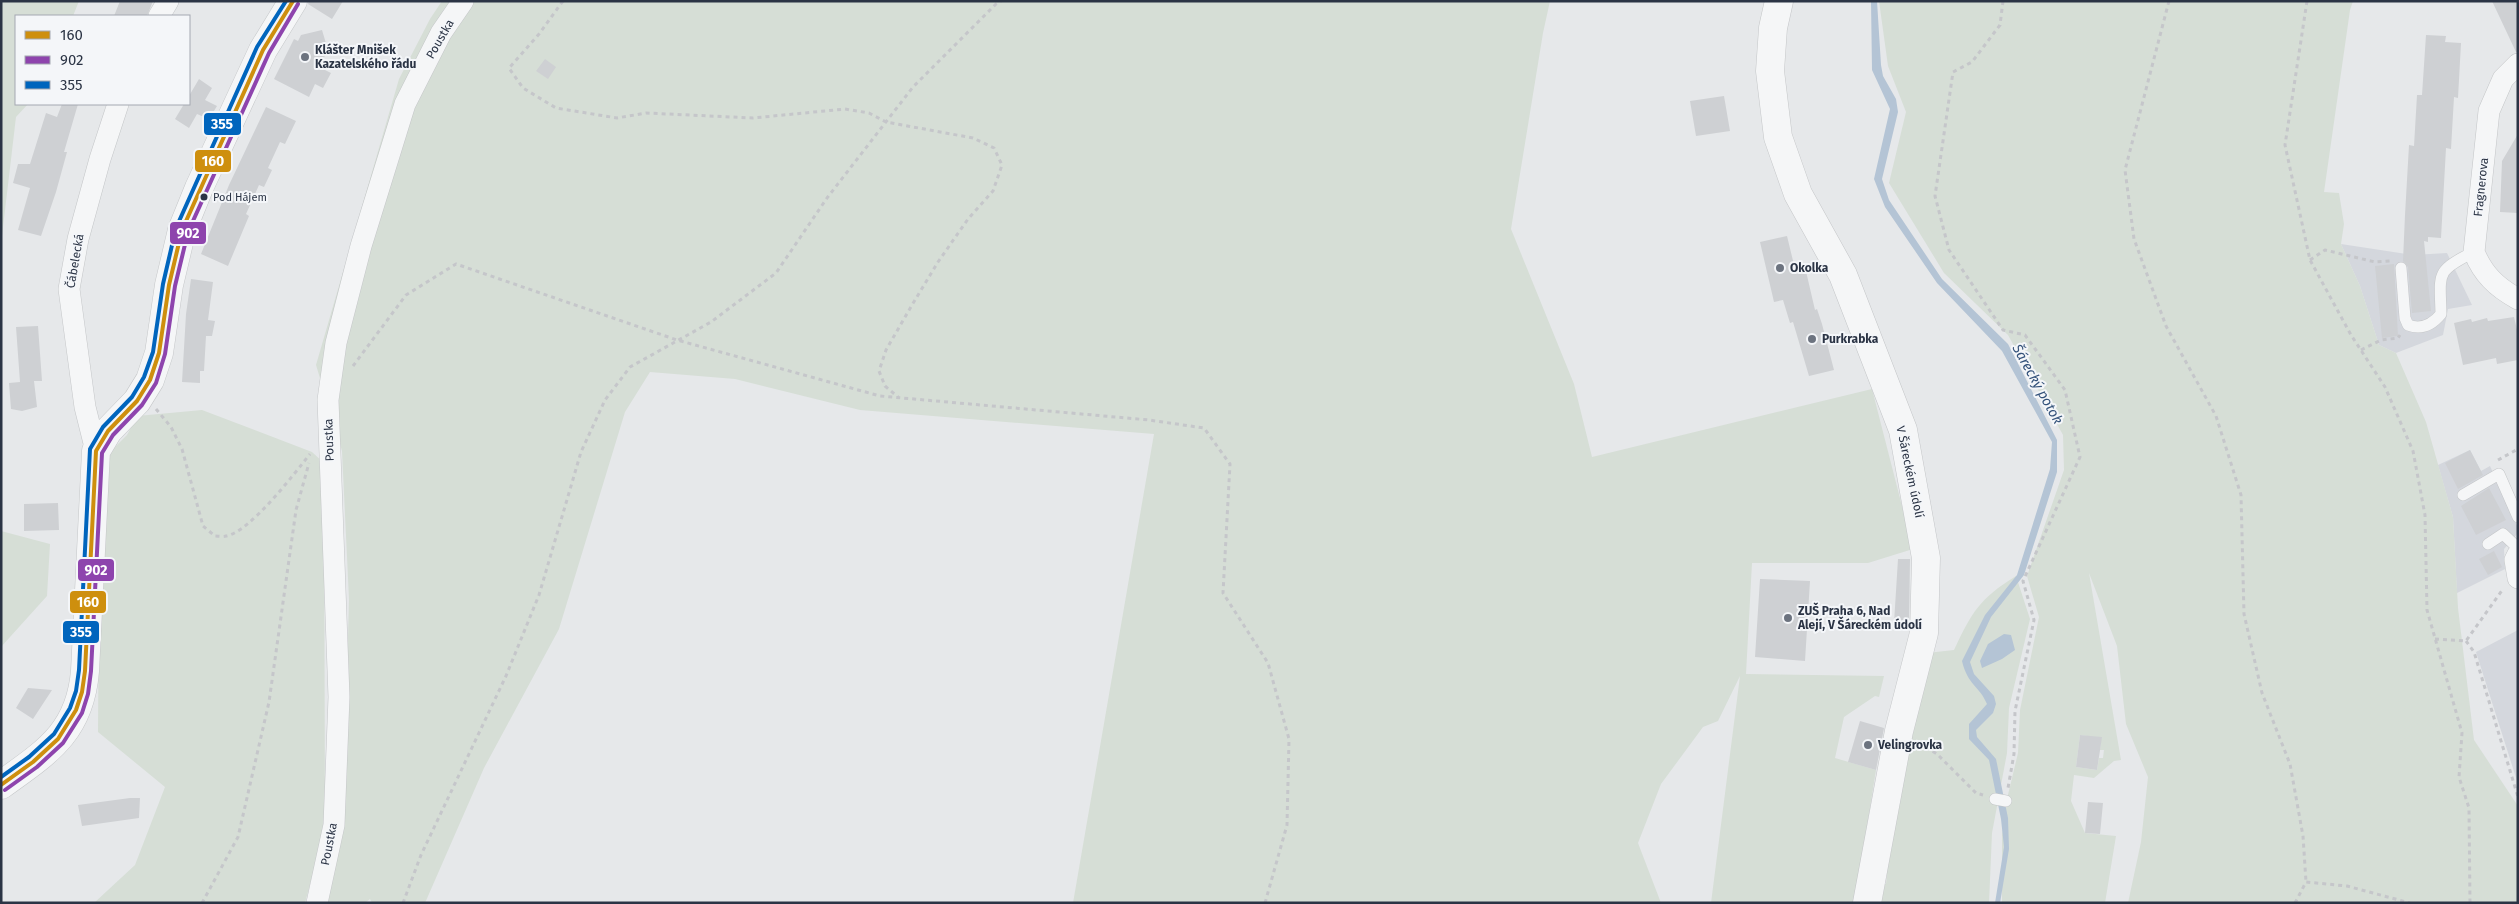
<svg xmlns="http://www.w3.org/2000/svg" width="2519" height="904" font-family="'Fira Sans',sans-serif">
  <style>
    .built { fill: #d4d7dd }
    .green { fill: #d6ded6; fill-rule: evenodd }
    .water { fill: #b4c4d5 }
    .building { fill: #ced0d3 }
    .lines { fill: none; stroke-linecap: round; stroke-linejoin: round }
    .service-casing { stroke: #c4c6c8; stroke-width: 12 }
    .minor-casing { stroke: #c4c6c8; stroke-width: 22 }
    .tertiary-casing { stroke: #c4c6c8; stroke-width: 29 }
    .path { stroke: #c5c6ca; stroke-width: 3; stroke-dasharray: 4 4; stroke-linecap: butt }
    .service { stroke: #f5f6f7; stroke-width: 11 }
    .minor { stroke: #f5f6f7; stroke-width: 21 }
    .tertiary { stroke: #f5f6f7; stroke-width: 28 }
    .bus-1-casing { stroke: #f4f6f9; stroke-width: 8 }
    .bus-2-casing { stroke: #f4f6f9; stroke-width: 8 }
    .bus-3-casing { stroke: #f4f6f9; stroke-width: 8 }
    .bus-1 { stroke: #ce8f0e; stroke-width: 4 }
    .bus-2 { stroke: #8e44ad; stroke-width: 4 }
    .bus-3 { stroke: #0065bd; stroke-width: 4 }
    .poi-dot { fill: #6c737f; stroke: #f4f6f9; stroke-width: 2 }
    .bus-dot { fill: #2b3445; stroke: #f4f6f9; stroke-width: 2 }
    .labels { text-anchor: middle; stroke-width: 4; stroke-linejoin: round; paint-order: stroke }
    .bus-label { font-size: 11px; fill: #2b3445; stroke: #f4f6f9; text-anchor: start }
    .street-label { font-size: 12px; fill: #2b3445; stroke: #f4f6f9 }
    .poi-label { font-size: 12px; font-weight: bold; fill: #2b3445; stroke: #f4f6f9; text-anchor: start }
    .water-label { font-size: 14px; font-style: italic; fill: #34527a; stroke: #f4f6f9 }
    .line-badge { stroke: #f4f6f9; stroke-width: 2 }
    .badge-label { font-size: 14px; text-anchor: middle; font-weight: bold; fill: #fff }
  </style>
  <rect width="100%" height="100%" fill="#e6e8ea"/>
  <path class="built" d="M2341,244L2413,255L2447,253L2472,305L2448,309L2443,335L2396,353L2379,345L2360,286Z
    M2470,450L2481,471L2490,466L2518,528V533L2504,549L2505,569L2457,593L2453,517L2438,465Z
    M2518,630V784L2476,652Z"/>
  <path class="green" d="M1,1H79L73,16H16V104H28L16,117L1,244Z
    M442,1H1550L1543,33L1511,229L1574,384L1592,457L1872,389L1913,549L1868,563H1752L1746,674L1884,676L1879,697L1875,696L1844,717L1835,758L1876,770L1855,903H1711L1740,676L1718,721L1703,727L1661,784L1638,843L1661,903H1073L1154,434L860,410L735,379L650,372L625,412L559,629L484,768L425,903H372L370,899L365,903H326L343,829L349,599L342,451L316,365L399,79L430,19Z
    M1879,1H2353L2350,10L2324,192L2339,193L2344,224L2341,244L2360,286L2379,345L2396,353L2426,422L2453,517L2458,608L2474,740L2518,806V903H2128L2141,842L2148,777L2126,724L2117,646L2089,573L2121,760L2114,761L2094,778L2074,775L2071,801L2085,833L2116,836L2105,903H2002V835L2007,799L2018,753L2020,710L2039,617L2027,576L2064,470L2063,435L2008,335L1944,273L1889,183L1906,112L1888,66ZM2080,735L2101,738L2100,750H2104L2103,758H2099L2097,770L2076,767Z
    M202,410L312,452L324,463L325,829L305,903H94L135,865L165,787L98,732L99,580L107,455L127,435L137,416Z
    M1,531L50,544L47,596L1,647Z
    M2016,576L2030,619L2009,708L2007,753L1992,833L1989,903H1877L1880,884H1886L1887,874L1882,873L1927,653L1954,650C1972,612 1979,599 2016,576Z"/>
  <path class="water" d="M1871,1H1877L1881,65L1883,76L1896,99L1898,112L1882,179L1889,200L1942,279L2008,344L2057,440V472L2024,575L1991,617L1970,662L1974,674L1994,696L1996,704L1993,713L1976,730L1977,737L1996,759L2008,818L2009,849L2000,903H1995L2004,847L2001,819L1989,760L1969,739V724L1987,704C1979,685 1968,686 1962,661L1985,615L2017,575L2050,469L2052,442L2002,351L1937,283L1885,207L1874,179L1890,109L1872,70Z
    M2004,634L2011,635L2015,650L2002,659L1982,668L1980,661L1988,644Z"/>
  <path class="building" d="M120,1H153L147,16H114Z
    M309,1H343L332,19L308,4Z
    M2492,1H2518V52H2516Z
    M322,30L328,50L319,67L331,73L323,88L315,84L309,97L274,79L294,39L298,41L301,35Z
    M2426,35L2446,36L2445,42L2461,43L2458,98L2454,97L2451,149L2446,148L2441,238L2428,237V242L2424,241L2431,311L2412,313L2408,267L2403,261L2405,215L2409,145L2414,146L2417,95H2422Z
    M545,59L556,67L548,79L536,71Z
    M199,79L212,88L205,100L217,106L209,119L197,114L189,128L175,119L184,104H189V96Z
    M1724,96L1730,131L1696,136L1690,101Z
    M62,104H78L64,152H67L56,192L41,236L18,230L30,188L13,183L18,164H30L46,113L57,117Z
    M266,107L296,121L285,144L280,142L268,168L272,170L264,187L259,185L246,214L249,216L228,266L201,254L229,185Z
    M2518,134V213L2500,212L2502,161Z
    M1787,236L1795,269L1805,267L1815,310L1817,309L1822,324L1834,370L1809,376L1793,322L1790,323L1783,300L1774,302L1760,242Z
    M2394,264L2398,336L2382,338L2375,266Z
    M191,279L213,282L208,320L215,321L212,336H206L204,371H200V383L182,382L186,314Z
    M2514,317L2518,334V360L2497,364L2496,358L2463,365L2454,323L2471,319L2472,322L2487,318L2488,321Z
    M38,326L42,381H34L37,407L22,411L11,409L9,383L20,382L16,327Z
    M2470,450L2483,475L2458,489L2445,463Z
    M2489,488L2506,520L2476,535L2461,506Z
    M58,503L59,530L24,531V504Z
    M2494,551L2502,567L2488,575L2479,559Z
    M1898,559H1910L1909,625L1894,623Z
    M1760,579L1810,581L1805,661L1755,657Z
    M28,688L52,690L33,719L16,708Z
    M1860,721L1884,728L1876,770L1848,762Z
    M2080,735L2102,737L2097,770L2076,767Z
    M130,798H140L139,818L82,826L78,805Z
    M2088,802L2103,803L2100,834L2085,833Z"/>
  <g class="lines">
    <defs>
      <path id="service" d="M2401,268L2405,318L2408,325C2421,330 2432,325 2441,314C2440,273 2435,271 2474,252
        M2463,495L2499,474L2518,517
        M2488,544L2503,534L2518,548
        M1995,799L2006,801"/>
      <path id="minor" d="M159,16L168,1
        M2518,64L2503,79L2489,111L2474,252C2483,274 2496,287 2518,299
        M96,451L85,407L69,289L78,239L100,159L118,104
        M2518,554L2515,560L2518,578
        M317,903L334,825L339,697L328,400L336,343L361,246L405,104L441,33L463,1"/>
      <path id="tertiary" d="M1779,1L1773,28L1770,71L1778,137L1798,194L1843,275L1903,430L1926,558L1924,633L1899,731L1867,903
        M1,785C47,752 80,732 85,671L96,451L108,431L137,401L150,380L159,353L169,285L182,230L199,188L263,50L293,1"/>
    </defs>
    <use href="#service" class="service-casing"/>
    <use href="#minor" class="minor-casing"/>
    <use href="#tertiary" class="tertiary-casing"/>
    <path class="path" d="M563,1L539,34L509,68L523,88L556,108L617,118L646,113L753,118L845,109L869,113L886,122L973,138L994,148L1002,165L993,191L968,219L938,262L912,305L886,350L879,371L885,386L898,397
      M2003,1L2000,25L1972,62L1953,72L1935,196L1949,250L2003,330L2025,335L2065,390L2080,457L2023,581L2034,620L2015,711L2014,754L2008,788
      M2169,1L2125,170L2134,239L2166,326L2216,416L2241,495L2244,614L2262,693L2290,764L2303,836L2306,882
      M2307,1L2285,145L2310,260L2351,335L2385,387L2413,451L2425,515L2427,610L2462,733L2459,777L2469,808L2470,903
      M2310,260L2325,250L2375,262L2390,261
      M2361,350L2381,340L2398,338L2400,335
      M353,366L406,295L456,264L677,340L880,396L1149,420L1204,428L1230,464L1223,593L1268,663L1289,739L1287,825L1265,903
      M156,409L171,427L182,449L203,526L215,536C218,536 223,537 226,536C250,532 294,474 310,454
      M2498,460L2518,449
      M2435,639L2466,641L2503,589
      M2466,641L2474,652L2518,797
      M1919,743L1937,754L1976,793L1983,795
      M202,903L238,837L269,702L296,510L309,463
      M403,903L421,855L506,676L539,595L581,452L605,400L630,367L711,322L776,273L827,198L913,87L996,4L1001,1
      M2295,903L2306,882L2347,886L2410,903"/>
    <use href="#service" class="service"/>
    <use href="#minor" class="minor"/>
    <use href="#tertiary" class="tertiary"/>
    <defs>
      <path id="bus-1" d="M1,785L33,762L58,739L76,710L82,692L85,671L96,451L108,431L137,401L150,380L159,353L169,285L182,230L263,50L293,1"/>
      <path id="bus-2" d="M5,790L37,767L63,743L82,713L88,694L91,671L102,453L113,435L142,405L156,383L165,354L175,286L188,232L269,53L298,4"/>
      <path id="bus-3" d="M1,777L29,757L54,734L70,708L76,691L79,670L90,449L103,427L132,397L144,377L153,352L163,284L176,228L257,47L286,1"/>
    </defs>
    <use href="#bus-1" class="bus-1-casing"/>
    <use href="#bus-2" class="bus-2-casing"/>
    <use href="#bus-3" class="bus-3-casing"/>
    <use href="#bus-1" class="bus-1"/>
    <use href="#bus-2" class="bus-2"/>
    <use href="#bus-3" class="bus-3"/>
  </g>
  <g class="poi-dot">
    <circle cx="305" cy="57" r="5"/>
    <circle cx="1780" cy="268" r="5"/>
    <circle cx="1812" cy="339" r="5"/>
    <circle cx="1788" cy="618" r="5"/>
    <circle cx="1868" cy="745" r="5"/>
  </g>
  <circle class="bus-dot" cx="204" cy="197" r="4.5"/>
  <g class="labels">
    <g class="bus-label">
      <text x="213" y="201">Pod Hájem</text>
    </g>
    <g class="street-label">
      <text transform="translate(440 39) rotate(-60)" y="4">Poustka</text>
      <text transform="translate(2481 187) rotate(-84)" y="4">Fragnerova</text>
      <text transform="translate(75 261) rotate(-80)" y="4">Čábelecká</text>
      <text transform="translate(329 440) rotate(-92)" y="4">Poustka</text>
      <text transform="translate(1910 472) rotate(78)" y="4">V Šáreckém údolí</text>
      <text transform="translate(329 844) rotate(-79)" y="4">Poustka</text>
    </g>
    <g class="poi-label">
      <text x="315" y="54">Klášter Mnišek<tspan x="315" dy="14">Kazatelského řádu</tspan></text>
      <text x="1790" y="272">Okolka</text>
      <text x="1822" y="343">Purkrabka</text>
      <text x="1798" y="615">ZUŠ Praha 6, Nad<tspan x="1798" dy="14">Alejí, V Šáreckém údolí</tspan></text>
      <text x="1878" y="749">Velingrovka</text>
    </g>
    <g class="water-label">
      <text transform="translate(2038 384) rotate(61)" y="5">Šárecký potok</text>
    </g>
  </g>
  <g class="line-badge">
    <rect x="203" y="112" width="39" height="24" rx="5" fill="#0065bd"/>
    <rect x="194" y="149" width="38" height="24" rx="5" fill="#ce8f0e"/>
    <rect x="169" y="221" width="38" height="24" rx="5" fill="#8e44ad"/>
    <rect x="77" y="558" width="38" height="24" rx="5" fill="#8e44ad"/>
    <rect x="69" y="590" width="38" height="24" rx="5" fill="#ce8f0e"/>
    <rect x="62" y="620" width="38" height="24" rx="5" fill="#0065bd"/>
  </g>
  <g class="badge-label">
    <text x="222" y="129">355</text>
    <text x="213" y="166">160</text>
    <text x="188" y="238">902</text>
    <text x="96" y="575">902</text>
    <text x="88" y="607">160</text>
    <text x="81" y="637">355</text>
  </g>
  <rect width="2519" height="904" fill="none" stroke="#2b3445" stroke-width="5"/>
  <rect x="15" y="15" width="175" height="90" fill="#f4f6f9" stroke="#a4a8b1"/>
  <rect x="25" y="31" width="25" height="8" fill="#ce8f0e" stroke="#a4a8b1"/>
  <text x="60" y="40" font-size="15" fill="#2b3445">160</text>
  <rect x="25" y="56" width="25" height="8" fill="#8e44ad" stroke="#a4a8b1"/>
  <text x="60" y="65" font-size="15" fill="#2b3445">902</text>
  <rect x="25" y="81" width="25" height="8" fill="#0065bd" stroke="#a4a8b1"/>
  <text x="60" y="90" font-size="15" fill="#2b3445">355</text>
</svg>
